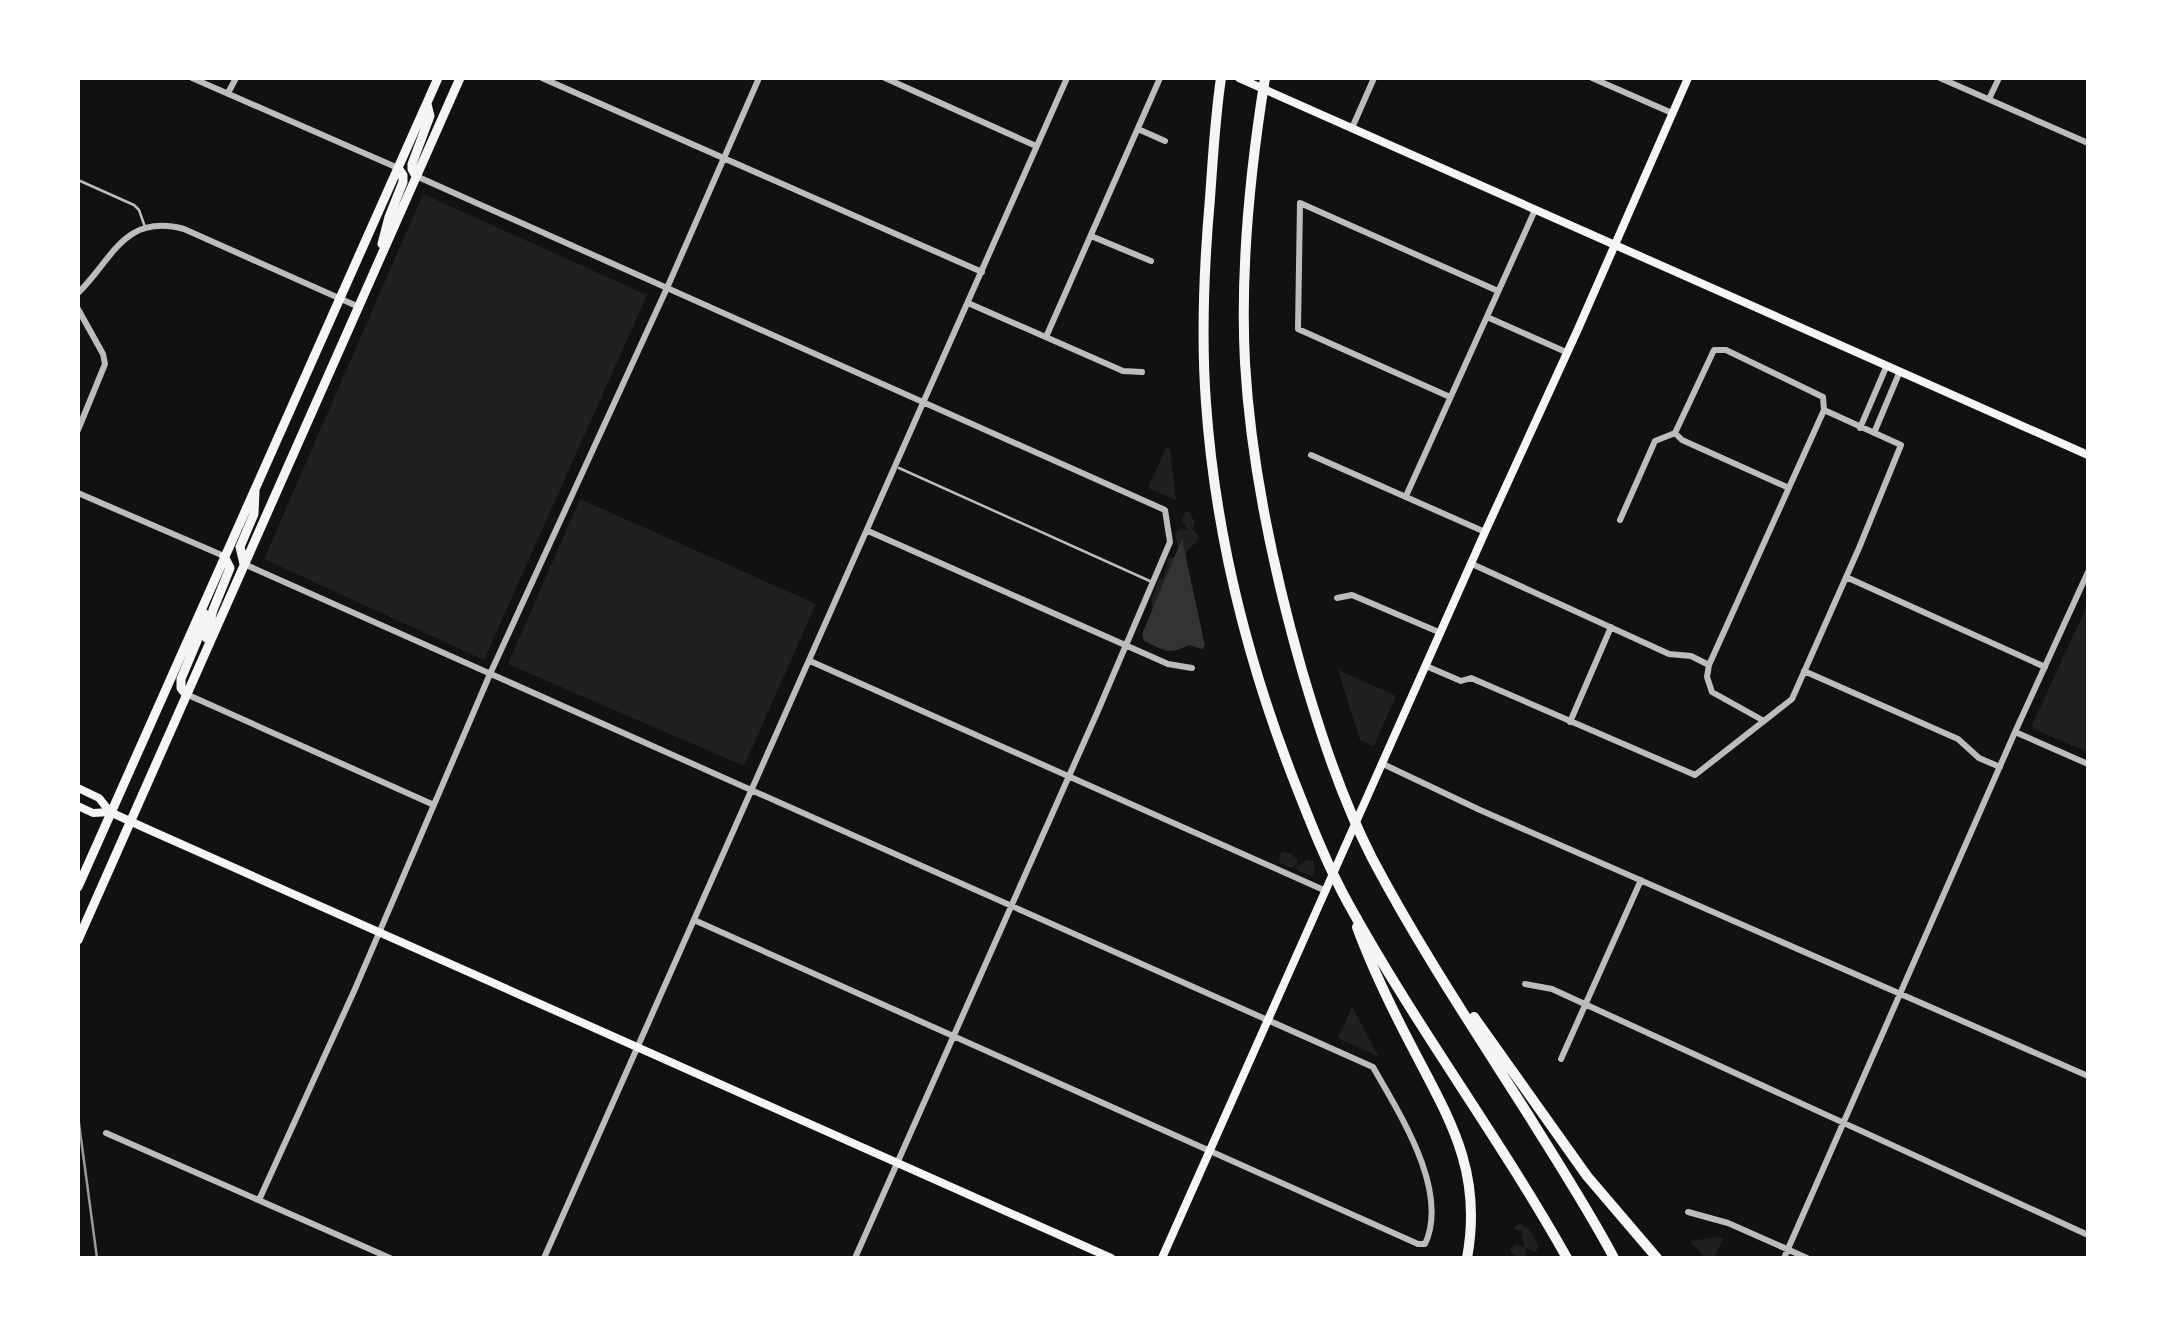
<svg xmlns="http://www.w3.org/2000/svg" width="2166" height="1336" font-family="'Noto Serif',serif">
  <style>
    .green { fill: #202020 }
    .water { fill: #333 }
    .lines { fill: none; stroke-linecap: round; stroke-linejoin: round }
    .service { stroke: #bcbcbc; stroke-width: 2.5 }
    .minor { stroke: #bcbcbc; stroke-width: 6 }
    .secondary { stroke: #f5f5f5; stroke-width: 8 }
    .primary { stroke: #f5f5f5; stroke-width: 9 }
    .motorway { stroke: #f5f5f5; stroke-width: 10 }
    .rail { stroke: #9a9a9a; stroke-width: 2.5 }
  </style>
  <rect width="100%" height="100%" fill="#111"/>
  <path class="green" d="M423,194L647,295L484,660L264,559Z
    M1166,448L1170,450L1176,500L1148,488Z
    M580,499L816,604L744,766L508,664Z
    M1185,511L1189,512L1195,522L1192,529L1199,536L1197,542L1187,550L1186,555L1181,556L1153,610L1151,600L1159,579H1163L1168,559L1176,556L1178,547L1175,534L1181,528L1188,531L1182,521Z
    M2086,608L2088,609V752L2034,729L2032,725Z
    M1338,670L1396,696L1374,746L1360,740Z
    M1281,852L1290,853L1297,859V866L1308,860L1313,861L1315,873L1312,876L1298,871L1295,865L1291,868L1279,862Z
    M1352,1007L1379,1057L1338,1038Z
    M1519,1223L1529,1229L1538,1245L1536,1253L1533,1250L1525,1248L1527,1255L1525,1258H1518L1510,1252L1511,1247L1517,1244L1524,1247L1521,1230H1516L1514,1227Z
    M1719,1237L1723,1239L1714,1258H1706L1690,1241Z"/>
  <path class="water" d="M1182,539L1205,646L1202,649L1189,645C1167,656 1165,650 1144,641L1142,634Z"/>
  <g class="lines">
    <path class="service" d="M78,180L134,205L139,210L145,227
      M899,468L1152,582"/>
    <path class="minor" d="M192,78L398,168
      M542,78L982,272
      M885,78L1036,146
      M1592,78L1672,113
      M1940,78L2088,143
      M228,93L236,78
      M1989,99L1999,78
      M1352,128L1374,78
      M1138,129L1165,141
      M416,176L1165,510L1170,542L1097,713L855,1258
      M1091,236L1151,261
      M78,293C113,259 124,213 184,229L359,307
      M968,303L1123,371L1142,372
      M78,309L103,354L105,364L78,430
      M1487,317L1566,352
      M1046,337L1160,78
      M1450,397L1298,329L1300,203L1498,291
      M1860,428L1887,365
      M1675,433L1682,440L1789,488
      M1874,433L1900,371
      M1311,455L1485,532
      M78,493L224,556
      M1406,496L1535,210
      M1620,520L1655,441L1675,433L1714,350H1726L1823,397L1824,410
      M868,531L1168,664L1192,668
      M244,564L1373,1067C1399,1113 1450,1191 1425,1244H1418L694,920
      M1846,577L2045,667
      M1337,598L1352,595L1441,633
      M810,661L1326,891
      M1709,665L1707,677L1712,692L1764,721
      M1426,666L1461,681L1471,678L1695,775L1792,699L1859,548L1901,445L1824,410L1709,665L1691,656L1669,654L1472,564
      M1804,671L1958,739L1979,758L2000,767
      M186,694L434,805
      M1570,722L1611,627
      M2015,732L2088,764
      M1383,764L1480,810L2088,1076
      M1525,984L1552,989L2088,1235
      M1561,1059L1641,880
      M106,1133L390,1258
      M259,1200L355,989L490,674L667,288L759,78
      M1688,1212L1728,1223L1807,1258
      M544,1258L1067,78
      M1784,1258L2015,732L2088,572"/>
    <path class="secondary" d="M1239,78L2088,455
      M78,788L99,798L110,812L145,828L1111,1258
      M78,806L93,813L110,812
      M1162,1258L1485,532L1578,329L1688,78"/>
    <path class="primary" d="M416,176L412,169V164L430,116L427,104
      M382,244L389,217L403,182V175L398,168
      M244,564L240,547L254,514L255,491
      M206,638L213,610L230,568L224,556
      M186,694L181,688V679L197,641L204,613
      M78,887L438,78
      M78,940L460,78"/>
    <path class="motorway" d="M1221,78C1215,118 1213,158 1210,198C1204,266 1201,335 1206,403C1215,531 1247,659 1293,778C1310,821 1326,863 1348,903C1415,1025 1499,1137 1567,1258
      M1265,78C1250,171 1240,268 1245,363C1251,466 1273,568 1301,667C1320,732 1341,797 1372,858C1419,947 1475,1031 1529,1116C1558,1163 1588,1209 1614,1258
      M1357,927C1372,968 1391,1007 1412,1047C1450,1120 1483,1172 1467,1258
      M1474,1017L1587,1176L1657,1258"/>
    <path class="rail" d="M78,1116L97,1258"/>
  </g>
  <rect width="2166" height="1336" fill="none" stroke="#ffffff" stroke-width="160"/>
</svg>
